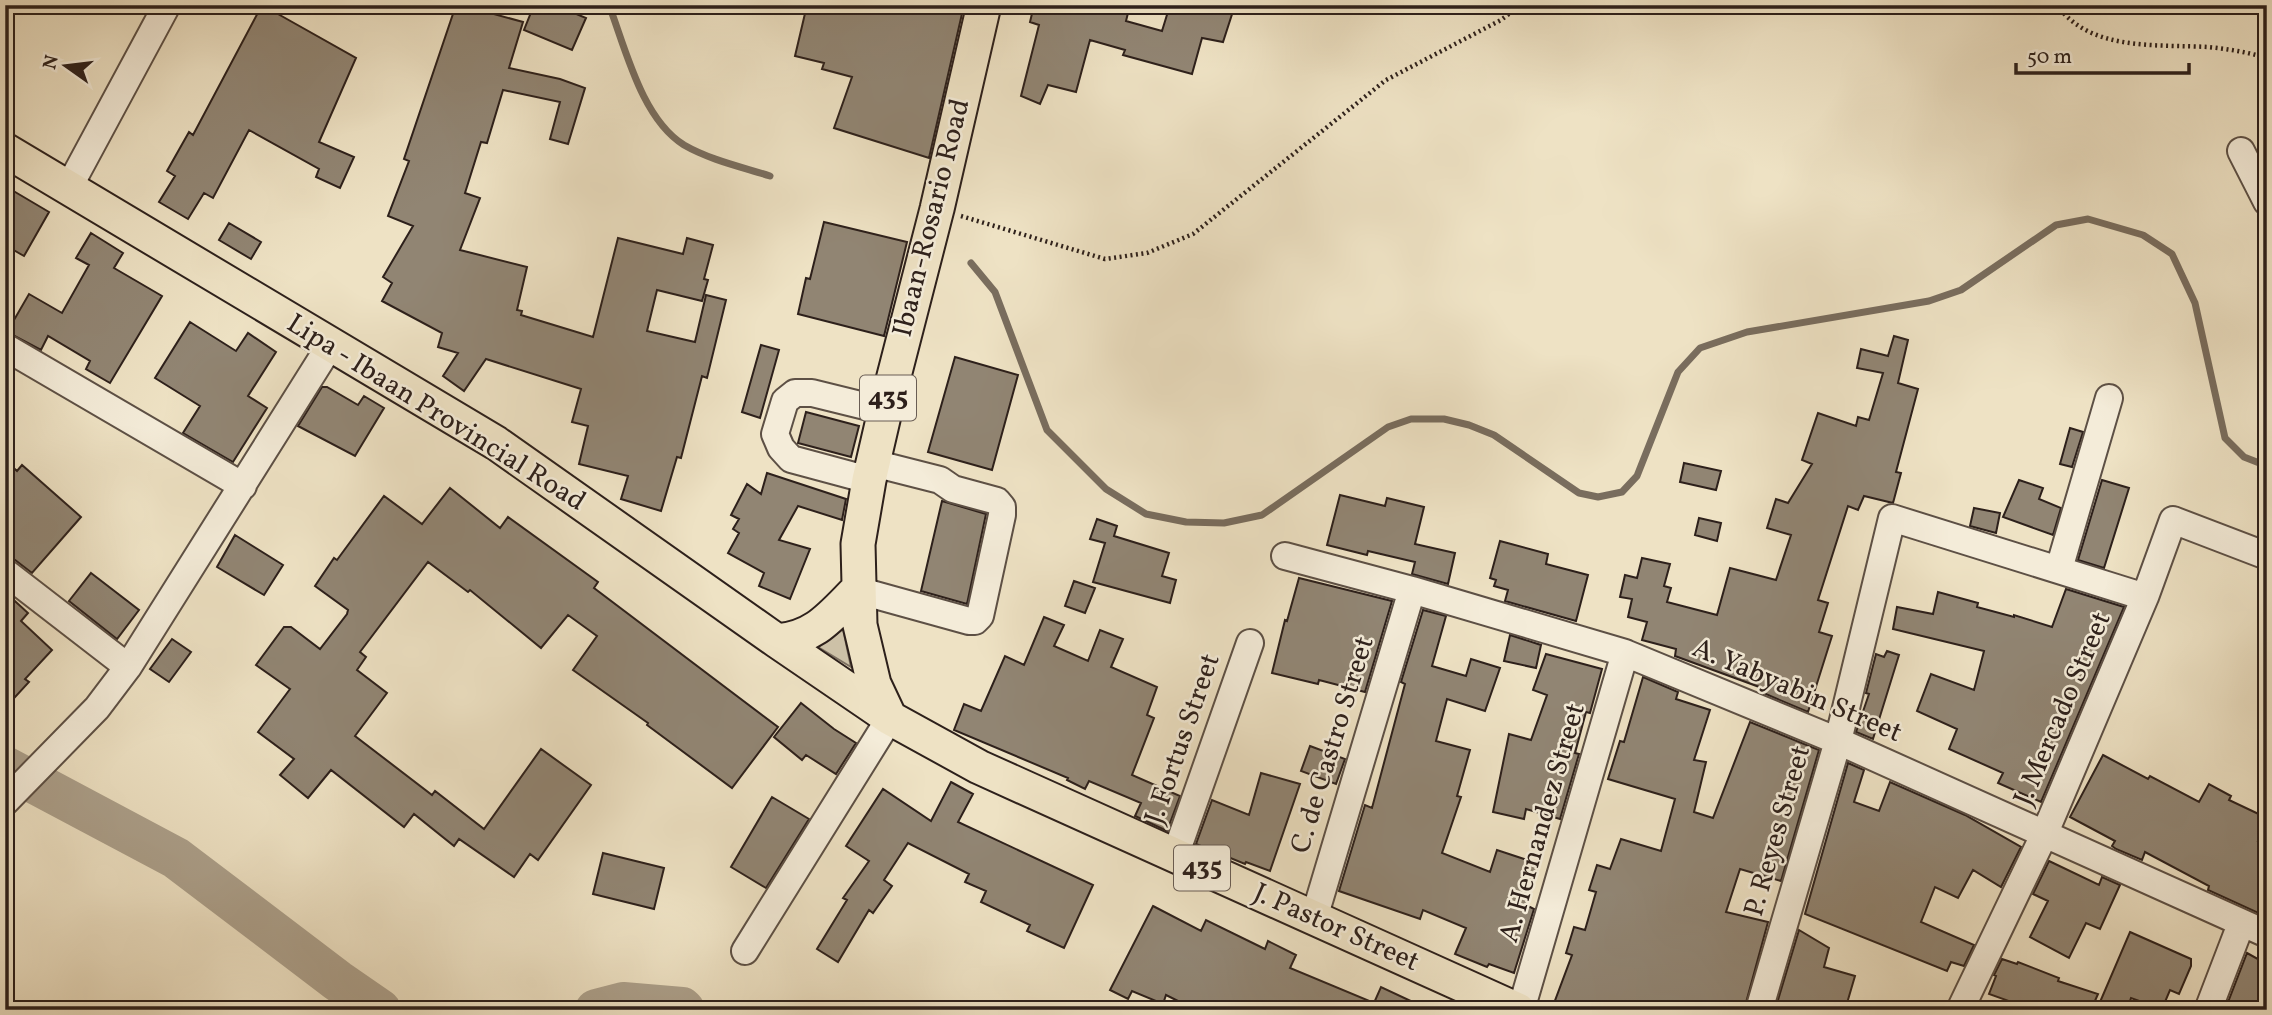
<svg xmlns="http://www.w3.org/2000/svg" width="2272" height="1015" viewBox="0 0 2272 1015" font-family="Vollkorn,serif">
<style>
.green{fill:#cdc1a7;stroke:#7d7061;stroke-width:2}
.lines{fill:none;stroke-linecap:round;stroke-linejoin:round}
.stream{stroke:#796d5e;stroke-width:7}
.river{stroke:#aca08b;stroke-width:42}
.building{fill:#918573;stroke:#2d201b;stroke-width:2}
.minor-casing{stroke:#5d5045;stroke-width:30}
.major-casing{stroke:#2d201b;stroke-width:37}
.path{stroke:#2d201b;stroke-width:4.5;stroke-dasharray:2 3.5;stroke-linecap:butt}
.minor{stroke:#f4ecd9;stroke-width:26}
.major{stroke:#eee2c4;stroke-width:33}
.labels{text-anchor:middle;dominant-baseline:central;stroke-width:5;stroke-linejoin:round;paint-order:stroke}
.shield{fill:#f4ecd9;stroke:#695d54;stroke-width:2}
.shield-label{font-size:26px;font-weight:bold;fill:#2d201b}
.street-label{font-size:28px;fill:#2d201b;stroke:#f4ecd9}
</style>
<rect width="100%" height="100%" fill="#eee2c4"/>
<filter id="stains"><feTurbulence type="fractalNoise" baseFrequency=".00286" numOctaves="4"/><feColorMatrix values="0 0 0 0 .2 0 0 0 0 .09 0 0 0 0 .02 0 0 0 .5 -.17"/></filter>
<radialGradient id="worn" r=".72"><stop offset=".6" stop-color="#630" stop-opacity="0"/><stop offset="1" stop-color="#630" stop-opacity=".3"/></radialGradient>
<!-- green -->
<path class="green" d="M843 629 851 667 818 647Z"/>
<g class="lines">
<!-- stream -->
<path class="stream" d="M609 5C626 50 642 119 684 145 710 160 742 167 770 176
M971 263 995 292 1047 430 1106 489 1146 514 1186 522 1224 523 1262 515 1388 427 1411 419H1444L1469 425 1494 435 1579 493 1598 497 1622 492 1637 476 1678 372 1700 348 1747 332 1929 301 1961 290 2056 225 2088 219 2143 235 2172 254 2195 303 2225 438 2244 457 2267 466"/>
<!-- river -->
<path class="river" d="M5 767 176 858 338 981 380 1010
M596 1010 623 1003 682 1008 684 1010"/>
</g>
<!-- building -->
<path class="building" d="M262 5 356 58 319 142 354 157 340 188 316 177 319 169 249 130 213 198 204 193 188 219 159 202 175 176 167 171 189 132 193 135Z
M456 5H485L483 11 523 22 509 68 560 79 585 88 568 144 550 139 560 102 503 90 487 143 481 142 465 193 480 198 460 250 527 267 517 310 522 311 521 315 593 337 618 238 683 254 687 238 713 245 704 279 708 280 702 301 657 290 647 331 695 342 706 295 726 300 707 378 702 376 681 458 677 457 661 511 621 499 628 476 579 464 588 426 572 422 581 389 486 359 464 391 443 376 458 353 438 347 442 333 382 301 392 283 383 277 413 226 388 216 409 161 404 159Z
M534 5H555L586 18 572 50 524 30Z
M807 5H964L929 158 834 128 852 77 822 69 824 63 795 56Z
M1034 5H1130L1126 21 1162 31 1170 5H1235L1223 42 1202 38 1192 74 1123 55 1125 50 1090 40 1076 92 1048 85 1040 104 1021 96 1039 25 1030 22Z
M5 186 49 212 24 256 5 245Z
M824 222 907 242 884 336 798 314 806 278 810 279Z
M229 223 261 242 251 259 219 240Z
M91 233 123 253 114 268 162 296 110 383 86 369 90 361 48 336 41 350 7 332 29 294 62 313 89 265 76 258Z
M190 322 236 351 248 333 276 352 248 396 267 408 233 462 183 433 200 406 155 378Z
M1894 336 1908 340 1898 383 1918 389 1896 472 1901 473 1893 503 1864 496 1858 510 1848 506 1818 600 1828 603 1819 632 1832 636 1808 712 1761 692 1762 688 1675 656 1676 649 1642 640 1647 622 1628 617 1632 599 1620 597 1625 575 1637 578 1642 558 1670 564 1664 586 1671 588 1667 602 1717 615 1730 568 1776 580 1791 535 1767 528 1776 499 1788 503 1812 464 1802 460 1818 413 1856 426 1858 417 1869 420 1883 373 1857 368 1861 349 1888 356Z
M761 345 779 350 760 418 742 412Z
M955 357 1018 375 992 470 928 452Z
M322 387H327L358 405 364 396 384 408 355 456 298 426Z
M806 412 859 426 851 457 798 443Z
M2070 428 2083 432 2072 467 2060 464Z
M5 460 17 471 22 465 81 517 32 573 15 560 5 557Z
M1684 463 1721 471 1716 490 1680 482Z
M767 473 846 499 842 520 798 506 779 540 810 549 790 599 759 586 764 573 728 553 739 533 733 529 739 519 731 515 747 484 761 494Z
M2019 480 2043 488 2039 499 2061 508 2053 535 2003 517Z
M2102 480 2129 488 2104 568 2078 560Z
M450 488 500 528 508 517 598 582 594 588 778 727 732 788 647 725 648 723 573 670 597 636 568 615 541 648 470 590 468 592 428 562 360 652 366 657 357 670 387 693 355 736 432 795 435 791 484 829 541 749 591 785 538 860 530 854 514 877 459 839 454 846 414 814 404 827 331 770 308 798 280 775 294 759 258 732 290 689 256 665 284 627H291L320 649 347 614 348 610 315 586 334 558 337 560 384 496 422 524Z
M1340 495 1385 506 1387 498 1424 507 1415 544 1455 553 1448 584 1412 574 1415 562 1368 551 1367 555 1327 545Z
M942 501 986 514 967 604 921 591Z
M1974 508 2000 513 1996 533 1970 526Z
M1699 518 1721 523 1717 541 1695 535Z
M1097 519 1117 526 1114 536 1169 553 1162 576 1176 580 1170 603 1093 582 1105 543 1090 539Z
M235 535 283 565 264 595 217 567Z
M1500 541 1548 554 1546 564 1588 575 1576 621 1505 601 1508 590 1494 586 1496 580 1490 578Z
M91 573 139 610 117 639 69 601Z
M1299 578 1392 601 1365 692 1319 680 1318 684 1272 673 1285 620 1287 621Z
M1074 581 1095 588 1085 613 1065 606Z
M2066 589 2124 607 2041 802 1998 783 2003 773 1949 749 1957 729 1917 711 1931 674 1974 690 1984 651 1893 629 1897 607 1933 614 1938 592 1978 603 1977 607 2014 617V615L2052 627Z
M5 592 28 613 21 621 52 650 25 679 29 682 5 708Z
M1423 610 1446 616 1432 666 1466 676 1471 659 1500 668 1485 711 1447 699 1436 741 1470 750 1457 796 1461 797 1442 853 1490 872 1497 850 1539 864 1526 905 1534 909 1514 973 1489 964 1487 967 1455 954 1466 928 1423 910 1420 919 1339 891 1365 805 1372 808 1405 684 1401 682Z
M1044 617 1064 625 1054 646 1088 661 1100 630 1123 639 1111 667 1157 687 1147 715 1154 718 1132 775 1180 796 1167 831 1135 816 1141 803 1089 781 1085 789 1067 780 1068 778 954 730 964 704 981 711 1005 656 1024 665Z
M1510 635 1541 645 1536 668 1504 661Z
M172 639 191 652 169 682 150 669Z
M1887 651 1899 655 1873 739 1856 732 1869 694 1866 693 1876 654 1884 657Z
M1546 654 1602 669 1590 713 1586 712 1575 753 1579 754 1560 819 1526 809 1524 819 1493 812 1509 734 1531 740 1547 695 1533 690Z
M1643 677 1678 692 1676 699 1710 710 1694 760 1706 762 1694 812 1713 818 1750 722 1819 750 1781 881 1740 869 1726 912 1768 922 1744 1010H1564L1553 1006 1572 955 1566 953 1574 927 1585 930 1596 892 1589 890 1597 865 1610 869 1621 839 1661 851 1675 799 1608 779 1620 741 1624 742Z
M801 703 834 729 856 743 836 774 806 755 802 760 774 737Z
M1310 746 1345 759 1336 784 1301 771Z
M2103 755 2148 779 2150 776 2199 802 2209 784 2231 796 2229 800 2267 818V823L2258 841 2267 845V917L2208 890 2209 886 2145 852 2142 860 2116 849 2112 846 2115 841 2070 817Z
M1848 763 1864 770 1854 802 1879 811 1890 782 1965 815 2021 847 2001 887 1973 870 1958 898 1935 887 1921 922 1974 945 1964 966 1951 962 1947 971 1805 914Z
M1261 773 1300 784 1270 871 1246 862 1245 864 1196 844 1212 800 1249 815Z
M951 782 973 794 958 822 1093 885 1064 948 1027 931 1030 925 981 902 986 891 965 882 969 874 908 843 884 880 892 886 873 913 869 910 838 962 817 949 847 900 843 898 869 861 846 846 883 789 931 821Z
M772 797 809 819 766 888 731 867Z
M603 853 664 868 654 909 593 894Z
M2049 861 2099 885 2102 877 2120 885 2100 929 2086 923 2069 958 2030 937 2048 901 2033 894Z
M1153 906 1201 931 1206 920 1265 949 1268 941 1296 955 1290 968 1374 1003 1381 987 1430 1010H1196L1166 995 1163 1004 1132 991 1128 999 1110 990Z
M1799 930 1829 948 1824 967 1855 976 1845 1010H1775Z
M2130 932 2191 959V966L2179 994 2170 990 2162 1009 2131 998 2127 1010H2119L2100 1002Z
M2247 953 2267 964V1010H2225Z
M2002 959 2017 964 2018 962 2059 978 2058 981 2098 994 2091 1010H2034L1989 994 1996 976 1994 975Z"/>
<g class="lines">
<!-- minor casing -->
<g class="minor-casing">
<path id="minor" d="M2241 151 2267 202
M69 187 167 5
M5 347 243 486
M869 480 791 459 781 448 775 434 785 401 795 393H812L885 411
M1285 556 1412 590 1625 653 1838 741 2267 934
M2059 569 2109 398
M5 572 128 667
M857 590 969 621H975L980 616 1002 515V507L997 501 953 489 940 480 873 463
M5 802 97 708 128 667 331 344
M1175 856 1250 643
M1314 918 1412 590
M745 951 890 718
M1521 1010 1625 653
M1759 1010 1838 741 1892 518 2145 597
M1960 1010 2044 835 2145 597 2173 520 2267 556
M2208 1010 2241 924"/>
</g>
<!-- major casing -->
<g class="major-casing">
<path id="major" d="M5 150 496 443 777 641 890 718 979 767 1518 1010
M777 641C815 638 831 616 857 590
M890 718 874 684 860 625 858 544 869 480 885 411 937 209 984 5"/>
</g>
<!-- path -->
<path class="path" d="M2057 5C2090 52 2158 44 2208 47 2228 49 2247 52 2267 58
M961 216 1105 259 1147 253 1193 234 1386 80 1501 20 1521 5"/>
<!-- minor -->
<use href="#minor" class="minor"/>
<!-- major -->
<use href="#major" class="major"/>
</g>
<g class="labels">
<!-- shield labels -->
<g class="shield">
<rect x="860" y="375.5" width="56" height="45" rx="5"/>
<rect x="1174" y="845.5" width="56" height="45" rx="5"/>
</g>
<g class="shield-label">
<text x="888" y="398">435</text>
<text x="1202" y="868">435</text>
</g>
<!-- street labels -->
<g class="street-label">
<text transform="translate(932 218) rotate(-76)">Ibaan-Rosario Road</text>
<text transform="translate(436 413) rotate(32)">Lipa - Ibaan Provincial Road</text>
<text transform="translate(1797 691) rotate(23)">A. Yabyabin Street</text>
<text transform="translate(2063 709) rotate(-67)">J. Mercado Street</text>
<text transform="translate(1183 739) rotate(-71)">J. Fortus Street</text>
<text transform="translate(1333 745) rotate(-73)">C. de Castro Street</text>
<text transform="translate(1543 823) rotate(-74)">A. Hernandez Street</text>
<text transform="translate(1778 831) rotate(-74)">P. Reyes Street</text>
<text transform="translate(1336 928) rotate(24)">J. Pastor Street</text>
</g>
</g>
<!-- margin -->
<rect width="2272" height="1015" fill="none" stroke="#eee2c4" stroke-width="28"/>
<rect x="7" y="7" width="2258" height="1001" fill="none" stroke="#2d201b" stroke-width="3.5"/>
<rect x="14" y="14" width="2244" height="987" fill="none" stroke="#2d201b" stroke-width="2"/>
<!-- north arrow -->
<g transform="translate(66 66) rotate(284)" stroke="#f4ecd9" stroke-width="5" paint-order="stroke">
<path d="M0-5L12 26L0 18L-12 26Z" fill="#2d201b"/>
<text y="-10" font-size="19" font-weight="bold" text-anchor="middle" fill="#2d201b">N</text>
</g>
<!-- scale -->
<path d="M2016 63v10h173v-10" fill="none" stroke="#2d201b" stroke-width="3.5"/>
<text x="2027" y="63" font-size="21" fill="#2d201b" stroke="#f4ecd9" stroke-width="5" paint-order="stroke">50 m</text>
<rect width="100%" height="100%" filter="url(#stains)"/>
<rect width="100%" height="100%" fill="url(#worn)"/>
</svg>
